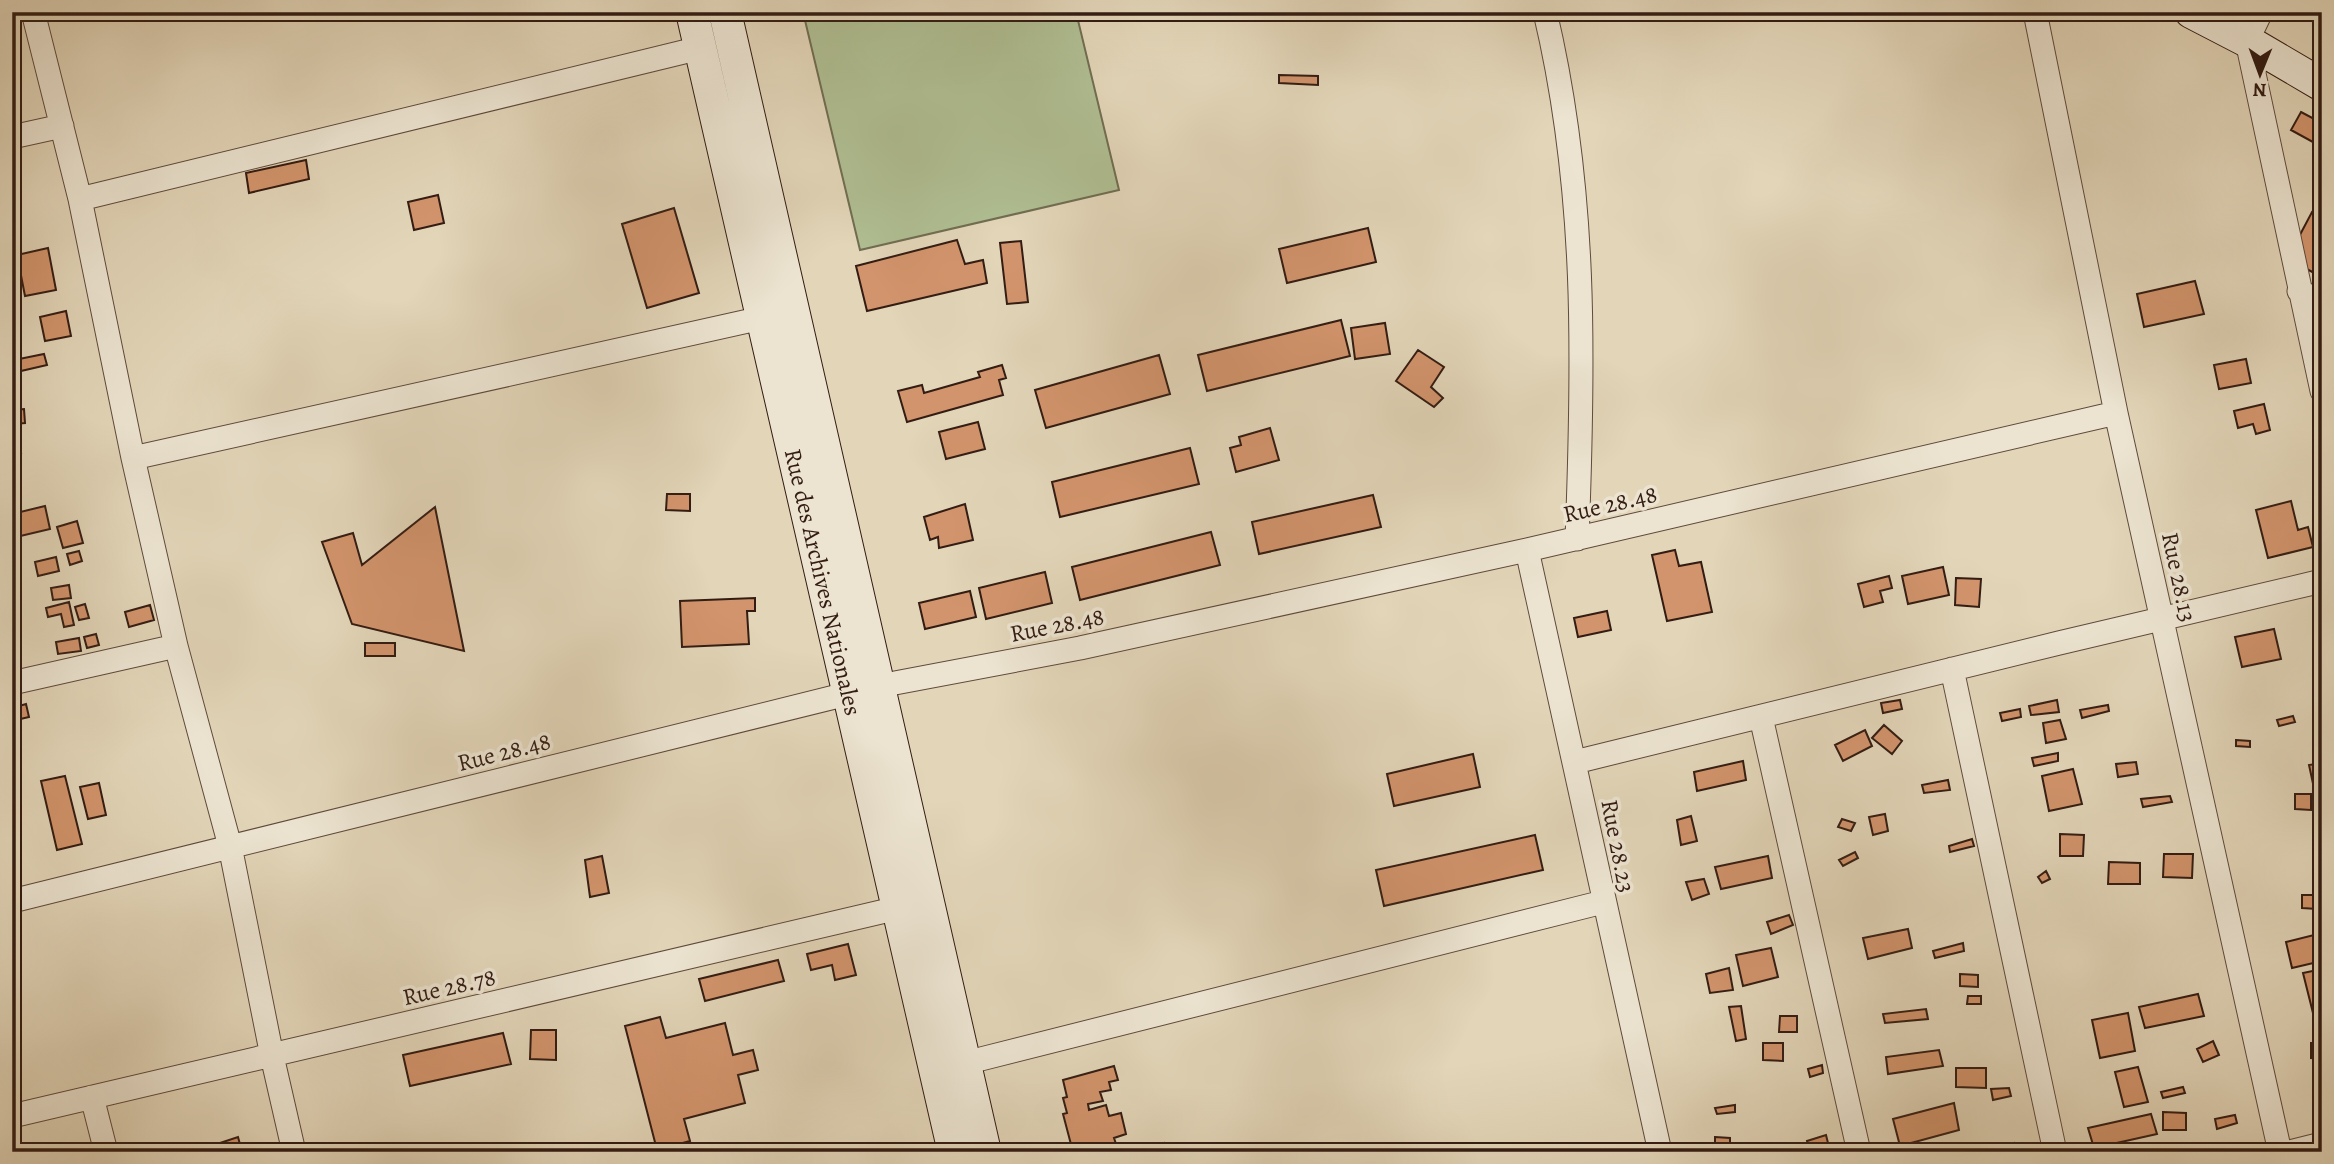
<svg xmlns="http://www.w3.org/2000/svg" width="2334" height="1164" viewBox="0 0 2334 1164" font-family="Alegreya,serif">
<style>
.green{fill:#afbe92;stroke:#716d52;stroke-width:2}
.building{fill:#d2946c;stroke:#331c13;stroke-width:2}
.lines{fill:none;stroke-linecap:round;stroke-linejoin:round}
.street-casing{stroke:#5f4a3c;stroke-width:25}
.secondary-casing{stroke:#331c13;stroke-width:34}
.street{stroke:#ece4d1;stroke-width:23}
.secondary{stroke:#ece4d1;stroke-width:32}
.labels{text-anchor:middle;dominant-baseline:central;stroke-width:7;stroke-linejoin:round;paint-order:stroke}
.street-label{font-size:24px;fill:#331c13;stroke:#ece4d1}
</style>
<rect width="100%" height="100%" fill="#e2d5b8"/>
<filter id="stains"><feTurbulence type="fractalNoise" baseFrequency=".00286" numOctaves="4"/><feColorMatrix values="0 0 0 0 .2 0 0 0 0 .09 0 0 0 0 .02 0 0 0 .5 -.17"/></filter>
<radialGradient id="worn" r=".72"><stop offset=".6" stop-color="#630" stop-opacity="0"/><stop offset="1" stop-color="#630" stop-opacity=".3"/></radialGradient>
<!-- green -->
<path class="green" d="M803 12H1076L1119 190 860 250Z"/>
<!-- building -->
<path class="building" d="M1279 75 1318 76V85L1279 83Z
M2301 112 2322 123V147L2291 130Z
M306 160 309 179 249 193 246 173Z
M438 195 444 223 414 230 408 202Z
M674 208 699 293 647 308 622 224Z
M2312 212 2322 217V277L2297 264 2293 248Z
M1368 228 1376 262 1287 283 1279 249Z
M957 240 965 264 983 260 987 283 867 311 856 266Z
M1021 241 1028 302 1007 304 1000 243Z
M48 248 56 290 25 296 17 255Z
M2195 281 2204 314 2144 327 2137 294Z
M66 311 71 336 45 341 40 317Z
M1341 320 1350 356 1207 391 1198 355Z
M1385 323 1390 354 1355 359 1351 328Z
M1418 350 1444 367 1431 387 1443 398 1434 407 1396 381Z
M44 354 47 365 21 371 19 359Z
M1159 355 1170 394 1046 428 1035 390Z
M2246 359 2251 383 2219 389 2214 365Z
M1002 365 1006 378 999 380 1003 395 907 422 898 391 922 385 924 393 980 377 978 372Z
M2264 404 2270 430 2256 434 2253 424 2238 428 2234 411Z
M24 409 25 423 13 424 12 410Z
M978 422 985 449 946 459 939 432Z
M1270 428 1279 460 1236 472 1230 448 1241 445 1239 437Z
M18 442 21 453 12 455V443Z
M1190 448 1199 484 1060 517 1052 482Z
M667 494H690V511L666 510Z
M1373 495 1381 527 1259 554 1252 522Z
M2291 501 2298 530 2308 527 2313 547 2268 558 2256 510Z
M965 504 973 540 939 548 938 537 930 540 924 517Z
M45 506 50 529 12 538V514Z
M435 507 464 651 352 624 322 542 353 533 362 565Z
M77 521 83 543 63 548 57 527Z
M1211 532 1220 565 1080 600 1072 567Z
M1675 550 1679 566 1701 562 1712 612 1667 621 1652 555Z
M79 551 82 561 70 565 67 554Z
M56 557 59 571 38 576 35 562Z
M1943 567 1949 595 1908 604 1902 576Z
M1045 572 1052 603 986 619 979 588Z
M1889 576 1892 588 1880 591 1883 602 1864 607 1858 584Z
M1956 578 1981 579 1979 607 1955 605Z
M69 585 71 598 53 600 51 588Z
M970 591 976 617 925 629 919 603Z
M755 598V611H747L749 644 682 647 680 601Z
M69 602 74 625 64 627 61 614 48 617 46 608Z
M85 604 89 618 79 620 75 607Z
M150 605 154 620 129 627 125 612Z
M1607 611 1611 630 1578 637 1574 618Z
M2274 629 2281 659 2242 667 2235 637Z
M96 634 99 645 87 648 84 637Z
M79 638 81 651 58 654 56 642Z
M365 643H395V656H365Z
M1900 700 1902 709 1883 713 1881 703Z
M2057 700 2059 712 2031 715 2029 706Z
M26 704 29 717 12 721V708Z
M2108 705 2109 711 2082 718 2080 710Z
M2020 709 2021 717 2002 721 2000 713Z
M2293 716 2295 722 2279 726 2277 720Z
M2060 720 2066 739 2046 743 2043 723Z
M1884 725 1902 741 1892 754 1872 738Z
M1865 730 1872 746 1843 761 1835 745Z
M2236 740 2250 741V747L2236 746Z
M2058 753V761L2034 766 2032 758Z
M1473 754 1480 787 1394 806 1387 774Z
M1743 761 1746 780 1697 791 1694 772Z
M2136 762 2138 774 2118 777 2116 764Z
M2322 763V801L2317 802 2309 765Z
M2073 769 2082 804 2049 811 2042 776Z
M65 776 82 844 57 850 41 781Z
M1948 780 1950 790 1924 793 1922 785Z
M99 783 106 815 88 819 80 787Z
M2295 794H2311V810L2295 809Z
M2170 796 2172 802 2143 807 2141 799Z
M1885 814 1888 831 1873 835 1869 817Z
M1691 816 1697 841 1681 845 1677 820Z
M1842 819 1855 823 1851 831 1838 827Z
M2060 834 2084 835 2083 856H2060Z
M1535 835 1543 870 1384 906 1376 870Z
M1972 839 1974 846 1950 852 1949 846Z
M1855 852 1858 858 1843 866 1839 860Z
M2164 854H2193L2192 878 2163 877Z
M602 856 609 893 590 897 585 860Z
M1768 856 1772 878 1721 889 1715 867Z
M2109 862 2140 863V884H2108Z
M2046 871 2050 879 2042 883 2038 877Z
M1704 879 1709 894 1692 900 1686 882Z
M2302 895H2317V909L2302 908Z
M1789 915 1793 925 1771 934 1767 922Z
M1908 929 1912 948 1868 959 1863 938Z
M2322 933V961L2292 968 2286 942Z
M1963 943 1964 951 1935 958 1933 951Z
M848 944 856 975 835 980 832 965 811 970 807 954Z
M1771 948 1778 977 1743 986 1736 955Z
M778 960 784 981 705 1001 699 979Z
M1729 968 1733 990 1710 993 1706 974Z
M2322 969V1011L2313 1013 2303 973Z
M1960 974 1978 975V987L1960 986Z
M2198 994 2204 1016 2145 1028 2139 1007Z
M1968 996H1981V1004H1967Z
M1741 1006 1746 1039 1736 1041 1729 1007Z
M1926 1009 1928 1019 1885 1023 1883 1014Z
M2128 1013 2135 1051 2100 1058 2092 1020Z
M1780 1016H1797V1032H1779Z
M660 1017 666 1038 725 1023 733 1055 753 1050 758 1070 738 1075 745 1103 684 1119 690 1141 657 1150 625 1026Z
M531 1030H556V1060L530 1059Z
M503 1033 511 1064 410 1086 403 1055Z
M2213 1041 2219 1055 2203 1062 2197 1049Z
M1763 1043H1783V1061L1763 1060Z
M2311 1043H2322V1059L2311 1058Z
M1939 1050 1943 1066 1888 1074 1886 1057Z
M1822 1065 1823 1073 1810 1077 1808 1069Z
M1114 1066 1118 1080 1109 1082 1111 1090 1100 1092 1103 1101 1088 1104 1089 1110 1106 1105 1109 1116 1121 1113 1126 1134 1114 1138 1118 1150 1073 1152 1063 1114 1067 1113 1063 1098 1067 1097 1063 1080Z
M2138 1067 2148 1102 2124 1107 2115 1072Z
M1956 1068H1986V1088L1956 1087Z
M2183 1087 2185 1093 2163 1098 2161 1092Z
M2009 1088 2011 1096 1993 1100 1991 1089Z
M1954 1103 1959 1130 1900 1146 1893 1119Z
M1735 1105V1112L1717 1114 1715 1108Z
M2163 1112 2186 1113V1130H2163Z
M2151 1114 2157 1134 2094 1148 2088 1128Z
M2235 1115 2237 1123 2217 1129 2215 1119Z
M1826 1135 1828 1143 1809 1149 1807 1141Z
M238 1137 242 1152H209L208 1147Z
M1715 1137 1730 1138V1147H1715Z
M1164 1143 1166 1152H1131Z
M2014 1143 2017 1152H1977Z"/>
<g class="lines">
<!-- street casing -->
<g class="street-casing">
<path id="street" d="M33 12 80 199 133 458 176 646 230 846 272 1056 294 1152
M1545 12C1587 189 1584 359 1577 539
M2035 12 2116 413 2280 1152
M2261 12 2247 41 2322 391
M12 137 62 126
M80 199 700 48
M2299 291 2322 302
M133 458 762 318
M1527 550C1572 751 1614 952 1660 1152
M1952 669 2055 1152
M12 683 176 646
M1761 717 1859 1152
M1575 762 2059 643 2322 581
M12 901 879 686 1080 648 1527 550 2116 413
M965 1063 1603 902
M92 1097 106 1152
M12 1116 898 908
M2290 1152 2322 1144"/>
</g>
<!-- secondary casing -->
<g class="secondary-casing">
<path id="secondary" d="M692 12 954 1152
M725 12 985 1152
M2191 12 2247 41 2322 85"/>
</g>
<!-- street -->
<use href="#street" class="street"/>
<!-- secondary -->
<use href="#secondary" class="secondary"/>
</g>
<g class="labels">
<!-- street labels -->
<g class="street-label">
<text transform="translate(1610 504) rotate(-13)">Rue 28.48</text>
<text transform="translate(2179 577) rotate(78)">Rue 28.13</text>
<text transform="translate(823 582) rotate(77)">Rue des Archives Nationales</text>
<text transform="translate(1057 625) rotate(-11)">Rue 28.48</text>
<text transform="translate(504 752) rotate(-14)">Rue 28.48</text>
<text transform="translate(1618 846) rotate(79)">Rue 28.23</text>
<text transform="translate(449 987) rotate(-13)">Rue 28.78</text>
</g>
</g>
<!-- margin -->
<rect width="2334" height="1164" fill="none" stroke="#e2d5b8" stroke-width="42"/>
<rect x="14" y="14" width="2306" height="1136" fill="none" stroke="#331c13" stroke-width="3.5"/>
<rect x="21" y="21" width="2292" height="1122" fill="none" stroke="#331c13" stroke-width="2"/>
<!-- north arrow -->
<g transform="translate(2260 74) rotate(181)" stroke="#ece4d1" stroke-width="5" paint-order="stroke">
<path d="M0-5L12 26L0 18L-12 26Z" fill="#331c13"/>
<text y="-10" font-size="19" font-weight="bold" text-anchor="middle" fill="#331c13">N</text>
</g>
<rect width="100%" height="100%" filter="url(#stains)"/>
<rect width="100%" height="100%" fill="url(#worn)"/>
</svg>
